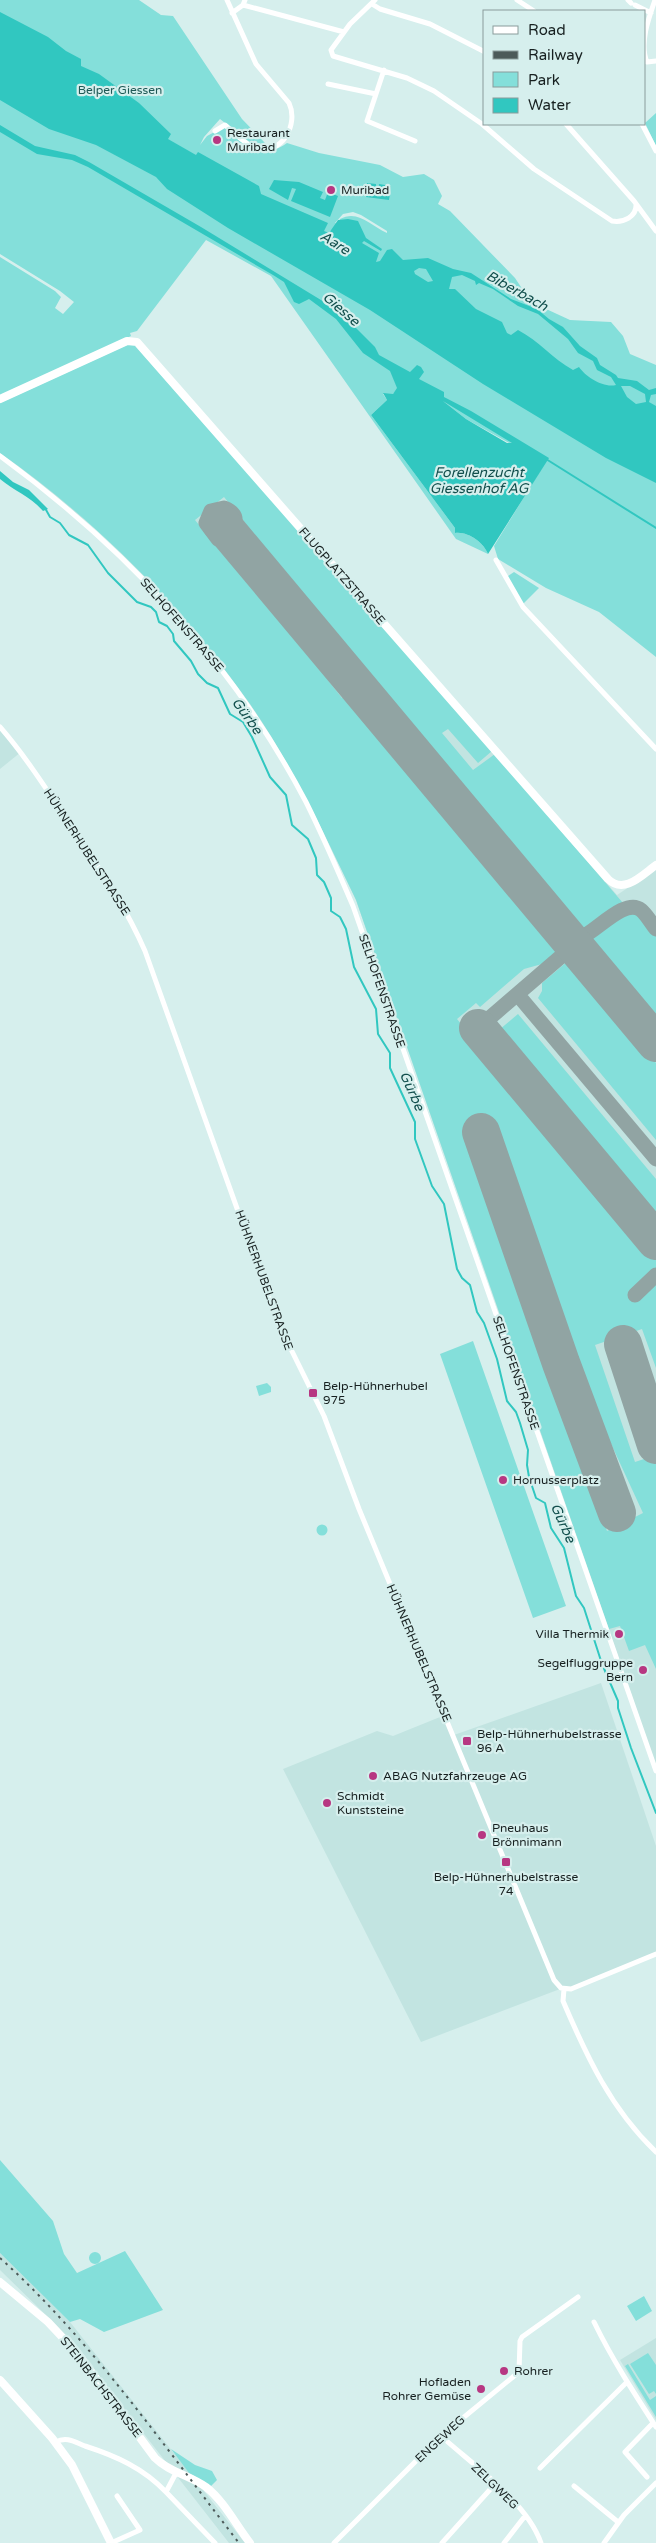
<svg xmlns="http://www.w3.org/2000/svg" width="656" height="2543" viewBox="0 0 656 2543" font-family="'Varela Round',sans-serif">
<style>
.built{fill:#c2e4e1}
.green{fill:#84dfda;fill-rule:evenodd}
.water{fill:#31c7c0;fill-rule:evenodd}
.lines{fill:none;stroke-linecap:round;stroke-linejoin:round}
.stream{stroke:#31c7c0;stroke-width:2}
.taxiway{stroke:#91a4a3;stroke-width:15}
.runway{stroke:#91a4a3;stroke-width:38}
.street{stroke:#fff;stroke-width:5}
.secondary{stroke:#fff;stroke-width:8}
.rail{stroke:#4c5a59;stroke-width:2;stroke-dasharray:2.5 5;stroke-linecap:butt}
.poi-dot{fill:#b73782;stroke:#d6efed;stroke-width:2}
.labels{text-anchor:middle;dominant-baseline:central;stroke-width:4.5;stroke-linejoin:round;paint-order:stroke}
.park-label{font-size:12px;fill:#1e5956;stroke:#d6efed}
.poi-label{font-size:12px;fill:#172020;stroke:#d6efed;text-anchor:start}
.street-label{font-size:12px;fill:#172020;stroke:#d6efed}
.water-label{font-size:14px;font-style:italic;fill:#124f4d;stroke:#d6efed}
</style>
<rect width="100%" height="100%" fill="#d6efed"/>
<!-- built -->
<path class="built" d="M127 345 250 473 617 895 656 869V1766L356 900 313 811 251 705 213 654 156 588 97 530 0 453V403Z
M0 727 21 752 0 769Z
M601 1683 656 1846V1954L574 1987 560 1989 421 2042 283 1769 377 1731 393 1736 445 1715 454 1735Z
M0 2253 70 2322 245 2543H229L88 2362 50 2319 0 2270Z
M656 2338V2420L620 2360Z"/>
<!-- green -->
<path class="green" d="M0 0H139L161 15 173 16 242 119 265 143 264 147 253 145 220 119 204 137 200 145 207 136 224 127C245 145 258 163 287 143L319 153 380 165 403 177 424 174 434 180 442 196 438 204 450 211 515 278 531 302 570 320 611 322 623 336 630 354 656 365V657L599 612 546 588 498 559 494 546 545 463 466 419 443 401 391 372 398 389 393 394H383L387 400 371 415 455 528V533C468 531 484 543 488 554L456 539 271 276 206 240 137 331 130 333 131 336 0 397V257L55 291 61 297 55 308 63 314 74 302 60 291 0 254ZM353 212 361 215 387 231V233C371 226 358 209 340 219L341 225 335 223 343 214Z
M656 113V146L645 123Z
M134 344 492 751 478 763 448 729 442 733 473 770 495 754 623 903 584 930 574 926 378 690 355 656 351 659 246 533V524L224 497 195 520 218 548 228 551 333 675 327 679 342 698 352 699 562 952 542 964 524 969 480 1007 476 1003 457 1019 656 1257V1368L642 1329 595 1345 635 1462 656 1455V1669L645 1645 629 1651 620 1626 609 1629 356 900C324 833 292 765 250 704 182 607 97 521 0 453V403L127 345ZM488 1120 570 1355 643 1513 607 1531 464 1128Z
M514 572 539 588 523 604 508 580V576Z
M631 911 639 913 656 933V1024L597 953C593 948 591 943 593 937 598 929 623 913 631 911Z
M569 960 656 1063V1140L538 998 542 991V983Z
M518 1014 656 1179V1219L499 1030Z
M473 1341 566 1606 533 1618 440 1354Z
M267 1383 271 1387V1392L259 1396 256 1386Z
M316.5 1530a5.5 5.5 0 1 1 11 0a5.5 5.5 0 1 1-11 0Z
M0 2160 53 2221 64 2254 77 2273 125 2251 163 2310 104 2332 80 2319 70 2322 0 2253Z
M89 2258a6 6 0 1 1 12 0a6 6 0 1 1-12 0Z
M644 2296 652 2311 636 2321 627 2306Z
M648 2353 656 2365V2394L654 2391 649 2394 630 2364Z
M628 2364 650 2400 656 2396V2417L625 2366Z
M171 2449 195 2465 212 2471 217 2480 211 2486 189 2473Z"/>
<!-- water -->
<path class="water" d="M0 12 48 37 66 51 81 59V66L99 74 139 103 171 134 168 139 196 155 198 152 259 186 261 194 328 223 324 231 329 233 338 220 348 219 358 221 366 238 382 249 381 251 364 241 362 243 379 253 376 262 380 261 387 250 392 249 403 260 428 258 453 269 471 273 511 299 537 309 549 319 563 327 580 346 597 358 600 365 616 375 618 378 637 381 649 390 656 388V394L651 395 649 402 656 406V483L606 458 483 384 370 310 228 228 167 189 156 177 96 145 49 129 0 100ZM419 268 426 269 433 281 428 282 415 274 414 271ZM462 275 475 281 476 285 479 283 493 289 518 306 538 314 568 339 578 353 593 361 597 370 611 377 616 385C603 388 586 377 579 367L573 370C553 359 539 341 518 330L511 335 507 333 502 322 476 309 455 289H449L452 277ZM621 386H630L645 394 646 402 636 404 627 397Z
M0 125 35 146 75 155 89 162 201 227 339 311 375 347 379 355 410 372 417 365 421 367 424 372 419 379 444 392V397L471 411 549 458 488 554C484 543 468 531 455 533V528L371 415 387 400 383 393 393 394 397 388 390 371 363 353 336 319 309 299 299 304 294 302 284 282 273 275 88 167 72 160 37 154 0 132ZM443 401 512 443H507L466 419Z
M274 180 299 182 323 192 320 198 325 200 328 192 338 196 330 217 291 201 296 189 292 188 288 200 269 189Z
M367 183 376 184V189L378 190 379 184 391 186 389 200 366 197Z
M0 471 13 482 29 490 48 509 43 511C30 496 14 491 0 479Z"/>
<g class="lines">
<!-- stream -->
<path class="stream" d="M546 459 656 528
M45 508 50 517 60 523 69 535 88 545 108 573 137 602 151 607 156 612 159 622 167 626 173 634 174 641 191 661 198 674 207 683 218 688 230 714 243 722 252 737 270 777 286 795 292 825 308 839 316 858 317 875 324 882 331 898V911L340 917 346 929 354 967 376 1009 378 1034 390 1053V1068L415 1122V1139L432 1186 444 1204 457 1269 462 1278 470 1285 477 1312 484 1323 497 1359 507 1401 516 1412 520 1423 528 1450 527 1465 529 1477 536 1498 545 1503 551 1528 564 1548 576 1596 584 1608 602 1664 618 1701V1708L631 1748 656 1813"/>
<!-- taxiway -->
<path class="taxiway" d="M234 539C233 525 242 515 224 508L211 511 206 523 218 539 242 549
M557 925 569 936 580 938C595 933 625 897 641 910 647 915 651 923 656 929
M586 935 582 948 588 960
M518 995 656 1159
M478 1028 586 935
M635 1295 656 1275"/>
<!-- runway -->
<path class="runway" d="M220 522 656 1043
M478 1028 656 1241
M481 1132 561 1363 617 1513
M623 1344 656 1445"/>
<!-- street -->
<path class="street" d="M375 0 350 24 331 50 333 56 407 78 434 91 482 124 534 169 612 221C623 223 637 217 636 204
M517 0 534 11
M628 0 631 3
M372 4 380 9 430 24 485 52
M243 5 344 32
M635 5 651 13
M232 13 243 5 245 0
M647 62C639 44 649 17 655 0
M647 62 656 61
M384 70 367 121 415 141
M328 84 376 94
M566 124 634 201 656 231
M642 124 656 151
M215 131 225 125C234 132 245 145 256 148 282 156 299 124 289 103L256 64 227 0
M0 456C126 548 233 663 306 802 323 836 338 871 353 906L656 1771
M496 560 523 607 656 749
M0 727C26 757 47 790 69 823 97 865 125 905 145 951L278 1323 324 1416 359 1509 554 1980 561 1988 571 1989 656 1954
M564 1989 563 2001C587 2057 611 2109 656 2152
M594 2322C612 2359 634 2393 656 2427
M441 2436C473 2465 527 2502 541 2543
M56 2442C66 2436 75 2442 85 2446 116 2456 143 2468 166 2492
M540 2468 626 2383
M176 2473 166 2492 215 2543
M647 2477 625 2452 653 2423
M574 2486 618 2522
M111 2543 140 2530 117 2496
M334 2543 441 2436 519 2372 520 2341 522 2337 578 2297
M442 2543 495 2484
M504 2543 525 2516
M604 2543 624 2515 656 2483"/>
<!-- secondary -->
<path class="secondary" d="M0 399 127 341 137 342 608 879C624 895 642 875 656 865
M0 2282 48 2322 78 2354 155 2458C169 2472 189 2475 206 2487 224 2501 236 2525 250 2543
M0 2380 52 2438 72 2465 111 2543"/>
<!-- rail -->
<path class="rail" d="M0 2258C92 2341 163 2445 239 2543"/>
</g>
<!-- markers -->
<g class="poi-dot">
<circle cx="217" cy="140" r="5"/>
<circle cx="331" cy="190" r="5"/>
<rect x="308" y="1388" width="10" height="10" rx="2.5"/>
<circle cx="503" cy="1480" r="5"/>
<circle cx="619" cy="1634" r="5"/>
<circle cx="643" cy="1670" r="5"/>
<rect x="462" y="1736" width="10" height="10" rx="2.5"/>
<circle cx="373" cy="1776" r="5"/>
<circle cx="327" cy="1803" r="5"/>
<circle cx="482" cy="1835" r="5"/>
<rect x="501" y="1857" width="10" height="10" rx="2.5"/>
<circle cx="504" cy="2371" r="5"/>
<circle cx="481" cy="2389" r="5"/>
</g>
<g class="labels">
<!-- park labels -->
<g class="park-label">
<text x="120" y="90">Belper Giessen</text>
</g>
<!-- poi labels -->
<g class="poi-label">
<text x="227" y="133">Restaurant<tspan x="227" dy="14">Muribad</tspan></text>
<text x="341" y="190">Muribad</text>
<text x="323" y="1386">Belp-Hühnerhubel<tspan x="323" dy="14">975</tspan></text>
<text x="513" y="1480">Hornusserplatz</text>
<text x="609" y="1634" text-anchor="end">Villa Thermik</text>
<text x="633" y="1663" text-anchor="end">Segelfluggruppe<tspan x="633" dy="14">Bern</tspan></text>
<text x="477" y="1734">Belp-Hühnerhubelstrasse<tspan x="477" dy="14">96 A</tspan></text>
<text x="383" y="1776">ABAG Nutzfahrzeuge AG</text>
<text x="337" y="1796">Schmidt<tspan x="337" dy="14">Kunststeine</tspan></text>
<text x="492" y="1828">Pneuhaus<tspan x="492" dy="14">Brönnimann</tspan></text>
<text x="506" y="1877" text-anchor="middle">Belp-Hühnerhubelstrasse<tspan x="506" dy="14">74</tspan></text>
<text x="514" y="2371">Rohrer</text>
<text x="471" y="2382" text-anchor="end">Hofladen<tspan x="471" dy="14">Rohrer Gemüse</tspan></text>
</g>
<!-- street labels -->
<g class="street-label">
<text transform="translate(342 576) rotate(49)">FLUGPLATZSTRASSE</text>
<text transform="translate(182 625) rotate(49)">SELHOFENSTRASSE</text>
<text transform="translate(87 852) rotate(57)">HÜHNERHUBELSTRASSE</text>
<text transform="translate(382 991) rotate(71)">SELHOFENSTRASSE</text>
<text transform="translate(264 1280) rotate(70)">HÜHNERHUBELSTRASSE</text>
<text transform="translate(516 1373) rotate(71)">SELHOFENSTRASSE</text>
<text transform="translate(419 1653) rotate(67)">HÜHNERHUBELSTRASSE</text>
<text transform="translate(101 2387) rotate(52)">STEINBACHSTRASSE</text>
<text transform="translate(440 2439) rotate(-43)">ENGEWEG</text>
<text transform="translate(495 2486) rotate(44)">ZELGWEG</text>
</g>
<!-- water labels -->
<g class="water-label">
<text transform="translate(335 243) rotate(32)">Aare</text>
<text transform="translate(517 291) rotate(29)">Biberbach</text>
<text transform="translate(341 309) rotate(41)">Giesse</text>
<text x="479" y="472">Forellenzucht<tspan x="479" dy="16">Giessenhof AG</tspan></text>
<text transform="translate(247 716) rotate(54)">Gürbe</text>
<text transform="translate(412 1091) rotate(66)">Gürbe</text>
<text transform="translate(563 1523) rotate(66)">Gürbe</text>
</g>
</g>
<!-- legend -->
<rect x="483" y="10" width="162" height="115" fill="#d6efed" stroke="#8a9c9b"/>
<rect x="493" y="26" width="25" height="8" fill="#ffffff" stroke="#8a9c9b"/>
<text x="528" y="35" font-size="15" fill="#172020">Road</text>
<rect x="493" y="51" width="25" height="8" fill="#4c5a59" stroke="#8a9c9b"/>
<text x="528" y="60" font-size="15" fill="#172020">Railway</text>
<rect x="493" y="72" width="25" height="15" fill="#84dfda" stroke="#8a9c9b"/>
<text x="528" y="85" font-size="15" fill="#172020">Park</text>
<rect x="493" y="98" width="25" height="15" fill="#31c7c0" stroke="#8a9c9b"/>
<text x="528" y="110" font-size="15" fill="#172020">Water</text>
</svg>
